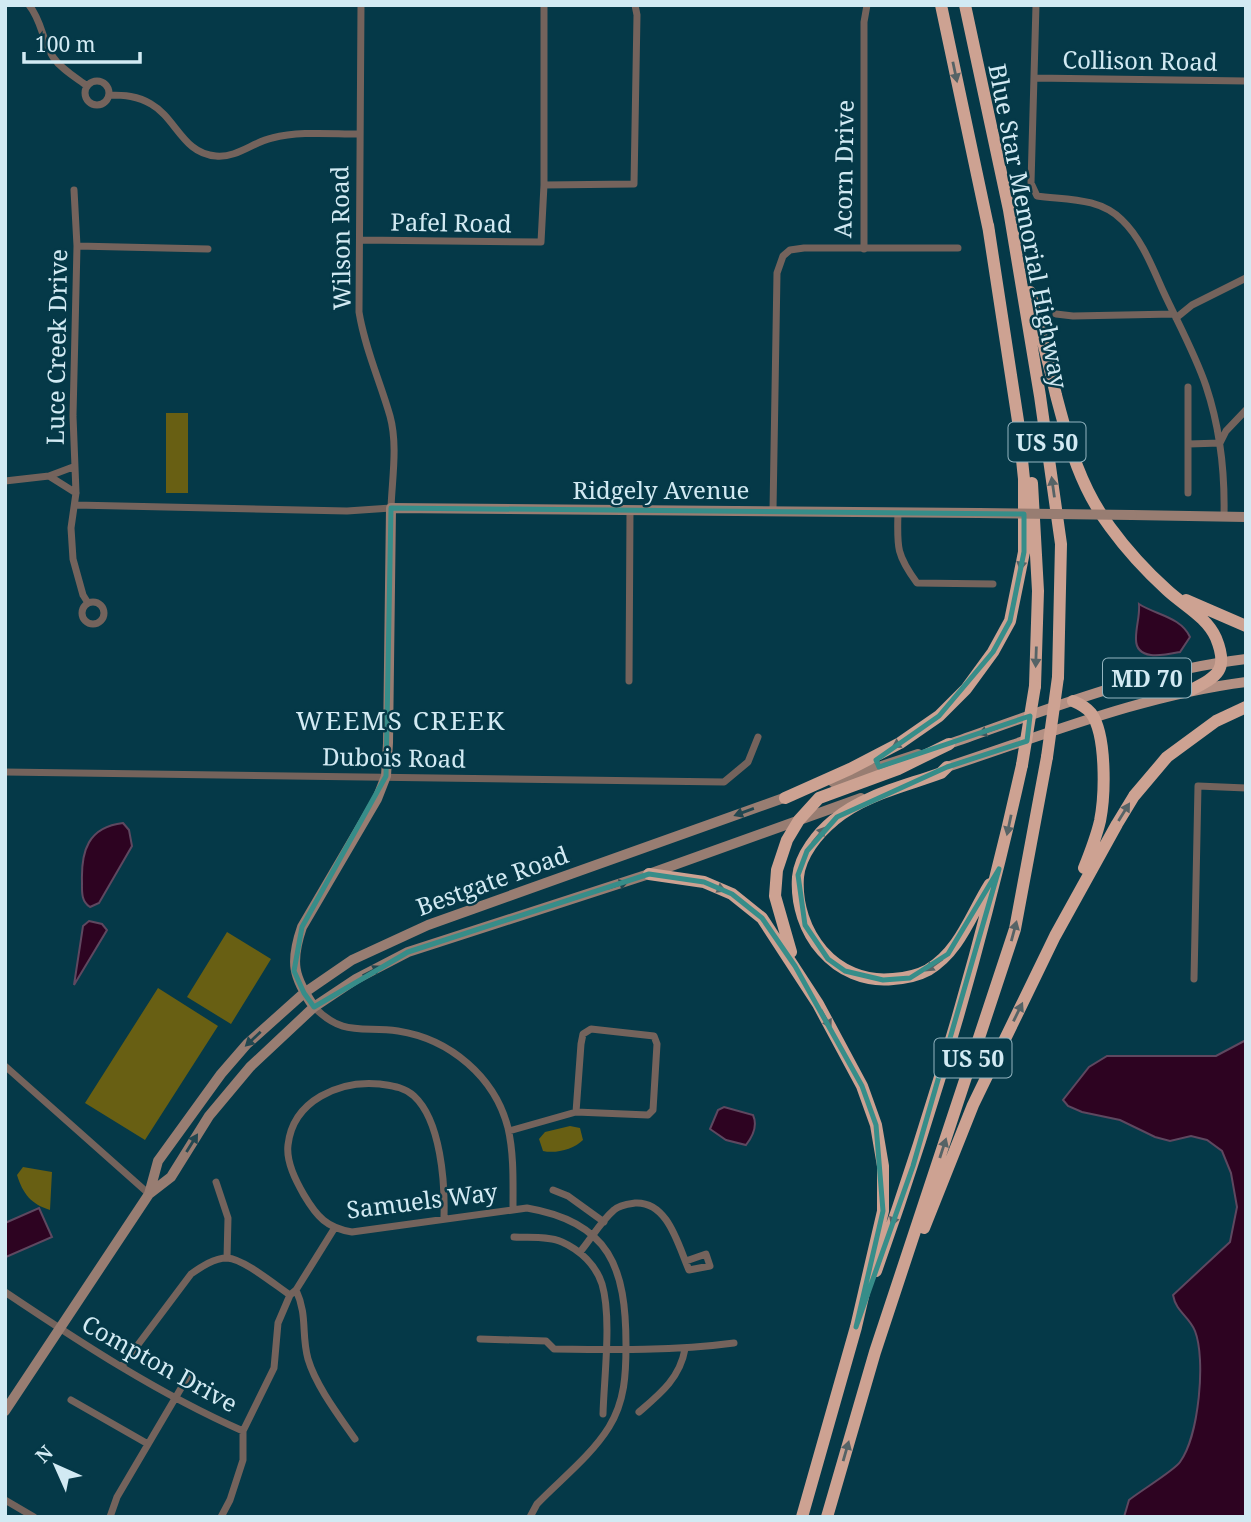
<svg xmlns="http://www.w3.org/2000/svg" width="1251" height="1522" viewBox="0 0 1251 1522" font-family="'Noto Serif',serif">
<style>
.green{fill:#685f13}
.water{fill:#2d0321;stroke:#5e4860;stroke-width:2}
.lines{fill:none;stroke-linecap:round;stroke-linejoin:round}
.street{stroke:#74635c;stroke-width:7}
.secondary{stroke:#987d72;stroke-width:10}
.primary{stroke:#b49083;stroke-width:10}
.highway{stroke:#cda292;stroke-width:12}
.secondary-bridge{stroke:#987d72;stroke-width:10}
.highway-bridge{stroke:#cda292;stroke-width:12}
.oneway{fill:#556366}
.oneway2{fill:#42575d}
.oneway3{fill:#224750}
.marked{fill:none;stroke:#368d89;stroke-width:5;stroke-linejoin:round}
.labels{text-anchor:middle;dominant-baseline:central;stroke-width:5;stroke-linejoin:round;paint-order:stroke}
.shield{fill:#053948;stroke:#94b5c0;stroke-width:2}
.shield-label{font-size:23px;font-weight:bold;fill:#d2eaf3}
.street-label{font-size:24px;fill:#d2eaf3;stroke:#053948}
.neighbourhood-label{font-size:26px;letter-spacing:2px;fill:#d2eaf3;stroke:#053948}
</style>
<rect width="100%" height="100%" fill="#053948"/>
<!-- green -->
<path class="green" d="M166 413H188V493H166Z
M227 932 271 959 231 1024 187 997Z
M158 988 218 1026 145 1140 85 1103Z
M570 1126 580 1128 583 1140C574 1149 556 1154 543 1151L539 1139 545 1132Z
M23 1167 52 1172 50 1210C31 1204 23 1194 17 1175Z"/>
<!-- water -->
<path class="water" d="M1139 604C1156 615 1181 617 1190 637L1180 652C1165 655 1135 662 1136 638 1136 626 1140 616 1139 604Z
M123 823 129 830 132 846 99 903 90 907C81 901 82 892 82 882 81 851 88 827 123 823Z
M89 921 102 924 107 930 74 985 83 926Z
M1246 1040V1517H1124L1129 1500C1140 1491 1175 1470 1180 1462 1199 1436 1206 1359 1195 1331 1189 1316 1176 1312 1173 1295L1230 1242 1237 1207 1231 1173 1222 1151 1207 1140 1191 1136 1170 1141 1155 1137 1120 1120 1082 1112 1068 1106 1063 1100 1089 1067 1107 1056H1216Z
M724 1107 753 1115C758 1126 753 1136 746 1145L726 1140 710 1129 718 1110Z
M39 1208 52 1237 6 1257 5 1223Z"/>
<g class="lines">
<!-- street -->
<path class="street" d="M29 5C42 21 42 40 53 57 61 69 75 77 87 86
M1036 5 1031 183 1037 196C1066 200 1099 197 1122 220 1142 239 1153 269 1164 293 1178 323 1195 354 1206 386 1220 428 1225 472 1224 516
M1034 78 1246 81
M85 93a12 12 0 1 1 24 0a12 12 0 1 1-24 0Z
M109 95C124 95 138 96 151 104 176 118 183 154 216 156 237 158 253 142 272 138 300 131 330 134 358 134
M544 185 634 184 637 15 635 5
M74 190 77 246 73 416 76 493 71 528 73 559 83 595 88 603
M361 240 541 242 544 185V5
M77 246 208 249
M864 249V22L867 5
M1056 314 1073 316 1174 314
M1176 318 1192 305 1246 278
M1189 444 1220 443 1226 431 1246 410
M49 476 73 467
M5 481 49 476 76 493
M1188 493V387
M75 505 347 511 391 508C392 479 398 445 390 416 380 381 365 349 359 312L361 5
M773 510 777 273 783 256 790 250 804 248H958
M898 512C897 547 896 554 917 583L993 584
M82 613a11 11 0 1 1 22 0a11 11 0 1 1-22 0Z
M629 681 630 511
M5 772 724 782 748 762 758 737
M1194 979 1198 786 1246 788
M314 1007C343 1037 362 1026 398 1031 450 1039 495 1077 508 1128 514 1154 513 1182 513 1208
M5 1066 149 1194
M509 1131 576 1112 648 1115 653 1110 657 1044 654 1036 591 1029 583 1034 581 1044 576 1112
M216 1182 228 1218 227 1258
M553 1190 568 1196 604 1222
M444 1217C445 1183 441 1121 414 1096 404 1087 393 1086 380 1084 340 1080 293 1100 288 1145 286 1162 296 1181 304 1195 317 1217 327 1228 352 1232L527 1208C610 1222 626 1268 626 1345 626 1374 625 1401 609 1427 591 1456 560 1480 537 1504L530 1517
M514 1237C530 1238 548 1236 562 1242 580 1250 596 1265 602 1284 612 1318 604 1377 603 1414
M580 1252C591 1239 601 1221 614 1210 619 1205 628 1204 635 1203 668 1201 678 1245 689 1270L710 1266 706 1254 686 1261
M296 1290C308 1316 301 1334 308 1359 316 1386 339 1416 355 1439
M5 1292C81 1343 159 1394 243 1431
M480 1339 546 1341 554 1349C615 1350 674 1351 734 1343
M122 1366 191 1274C201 1267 214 1258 227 1258 244 1259 275 1285 290 1295
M71 1400 148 1444
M639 1412C660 1394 680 1378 685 1349
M5 1500 34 1517
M110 1517 117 1497 190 1373
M221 1517 230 1500 243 1460V1431L274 1368 278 1323 290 1295 296 1290 334 1229"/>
<!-- secondary -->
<path class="secondary" d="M1132 515 1246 517
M833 782 918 754
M314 1007C293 977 290 962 302 927L377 799 386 776 388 743 391 508 979 513
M149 1194 171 1177 209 1116 250 1067 314 1007 356 979 408 952 649 874 861 798
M5 1411 149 1194 158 1161 221 1074 247 1044 304 993 352 960 428 925 792 795"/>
<!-- primary -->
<path class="primary" d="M949 744C1046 710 1143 671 1246 659
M947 767C1045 735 1143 695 1246 682"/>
<!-- highway -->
<path class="highway" d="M941 5 989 231
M965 5 1009 210 1040 396 1061 544 1058 677
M1030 292C1039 326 1048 360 1056 395 1069 444 1079 485 1110 527 1126 549 1146 571 1167 590 1183 605 1207 617 1216 638 1229 670 1218 676 1191 690
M1032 483 1038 591 1035 686
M1186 600 1246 626
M1073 701C1080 704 1086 707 1091 713 1107 735 1105 796 1100 821 1096 838 1090 853 1084 868
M947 767 941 773C906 786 863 795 834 820 818 833 800 855 798 877 794 932 835 985 893 979 906 978 917 976 928 970 960 951 971 914 990 884
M785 798 850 769 900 743 939 716 966 689 993 652 1010 621 1024 552V479L1018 421 988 225
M649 874 704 882 732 894 762 918 818 1004 862 1086 876 1125 883 1166V1211L856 1327 802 1517
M791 952 775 896 777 870 787 840 799 820 819 798 898 769 949 744
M924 1228 973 1105 1055 936 1117 824 1134 796 1167 757 1216 721 1246 707
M876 1271C935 1105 984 936 1022 765
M827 1517 875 1352 1015 929 1047 757"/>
<!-- secondary-bridge -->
<path class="secondary-bridge" d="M979 513 1132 515"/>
<!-- highway-bridge -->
<path class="highway-bridge" d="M1047 757 1058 677
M1022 765 1035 686"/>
</g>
<!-- one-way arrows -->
<defs><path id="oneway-solid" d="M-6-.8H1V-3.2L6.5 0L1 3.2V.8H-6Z" transform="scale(1.75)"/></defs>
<g class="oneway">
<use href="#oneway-solid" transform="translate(955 72) rotate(78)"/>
<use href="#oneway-solid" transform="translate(1053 487) rotate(-98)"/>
<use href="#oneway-solid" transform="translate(1022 560) rotate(100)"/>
<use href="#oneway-solid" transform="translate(1036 657) rotate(92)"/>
<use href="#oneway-solid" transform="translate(901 742) rotate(148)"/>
<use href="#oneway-solid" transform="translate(1124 812) rotate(-58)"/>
<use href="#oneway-solid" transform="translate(1009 825) rotate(102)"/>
<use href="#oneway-solid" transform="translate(819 835) rotate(-50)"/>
<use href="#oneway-solid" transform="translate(716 887) rotate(23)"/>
<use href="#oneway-solid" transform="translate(1014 931) rotate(-75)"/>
<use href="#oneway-solid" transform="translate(934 965) rotate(145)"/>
<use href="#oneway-solid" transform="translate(1018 1012) rotate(-64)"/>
<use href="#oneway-solid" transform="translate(826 1019) rotate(61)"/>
<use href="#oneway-solid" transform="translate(943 1148) rotate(-72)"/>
<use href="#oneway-solid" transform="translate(895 1216) rotate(110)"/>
<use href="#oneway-solid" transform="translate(846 1451) rotate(-74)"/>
</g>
<use class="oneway2" href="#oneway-solid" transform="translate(988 731) rotate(161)"/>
<g class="oneway3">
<use href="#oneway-solid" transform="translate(744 812) rotate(160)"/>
<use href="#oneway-solid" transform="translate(618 885) rotate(-18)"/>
<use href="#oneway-solid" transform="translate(372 971) rotate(-27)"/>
<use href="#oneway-solid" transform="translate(253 1039) rotate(137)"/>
<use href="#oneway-solid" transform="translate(192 1143) rotate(-58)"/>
</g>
<!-- marked area -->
<path class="marked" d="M391 508 1024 514V552L1010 621 993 652 939 716 876 760 879 767 1030 716 1027 741 947 767 837 817 807 851 798 875 805 925 828 959 845 971 883 980 910 978 948 954 999 869 913 1166 856 1327 883 1211 876 1125 862 1086 795 966 762 918 732 894 704 882 649 874 408 952 314 1007 304 993 294 971 302 927 386 776Z"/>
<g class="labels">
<!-- shield labels -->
<g class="shield">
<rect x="1008.5" y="422.5" width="77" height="39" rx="5"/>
<rect x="1103" y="658.5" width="88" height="39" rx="5"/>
<rect x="934.5" y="1038.5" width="77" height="39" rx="5"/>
</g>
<g class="shield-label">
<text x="1047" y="442">US 50</text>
<text x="1147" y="678">MD 70</text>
<text x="973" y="1058">US 50</text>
</g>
<!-- street labels -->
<g class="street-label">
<text transform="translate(1140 60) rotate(1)">Collison Road</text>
<text transform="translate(843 169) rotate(-89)">Acorn Drive</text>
<text transform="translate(451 222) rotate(1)">Pafel Road</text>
<text transform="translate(1029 226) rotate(79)">Blue Star Memorial Highway</text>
<text transform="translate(340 238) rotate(-91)">Wilson Road</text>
<text transform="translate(56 347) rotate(-89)">Luce Creek Drive</text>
<text x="661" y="489">Ridgely Avenue</text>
<text transform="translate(394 757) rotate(1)">Dubois Road</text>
<text transform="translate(492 880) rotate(-20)">Bestgate Road</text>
<text transform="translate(422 1200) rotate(-7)">Samuels Way</text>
<text transform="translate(160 1363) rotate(29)">Compton Drive</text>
</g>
<!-- neighbourhood labels -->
<g class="neighbourhood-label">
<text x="401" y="720">WEEMS CREEK</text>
</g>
</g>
<!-- border -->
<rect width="1251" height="1522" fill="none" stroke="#d2eaf3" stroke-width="14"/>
<!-- north arrow -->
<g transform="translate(56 1466) rotate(315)" stroke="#053948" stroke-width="5" paint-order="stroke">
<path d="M0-5L12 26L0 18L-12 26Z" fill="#d2eaf3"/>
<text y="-10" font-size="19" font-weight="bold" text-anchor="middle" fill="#d2eaf3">N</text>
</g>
<!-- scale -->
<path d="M24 52v10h116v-10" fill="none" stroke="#d2eaf3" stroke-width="3.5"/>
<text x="35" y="52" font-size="21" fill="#d2eaf3" stroke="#053948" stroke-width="5" paint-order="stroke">100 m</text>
</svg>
